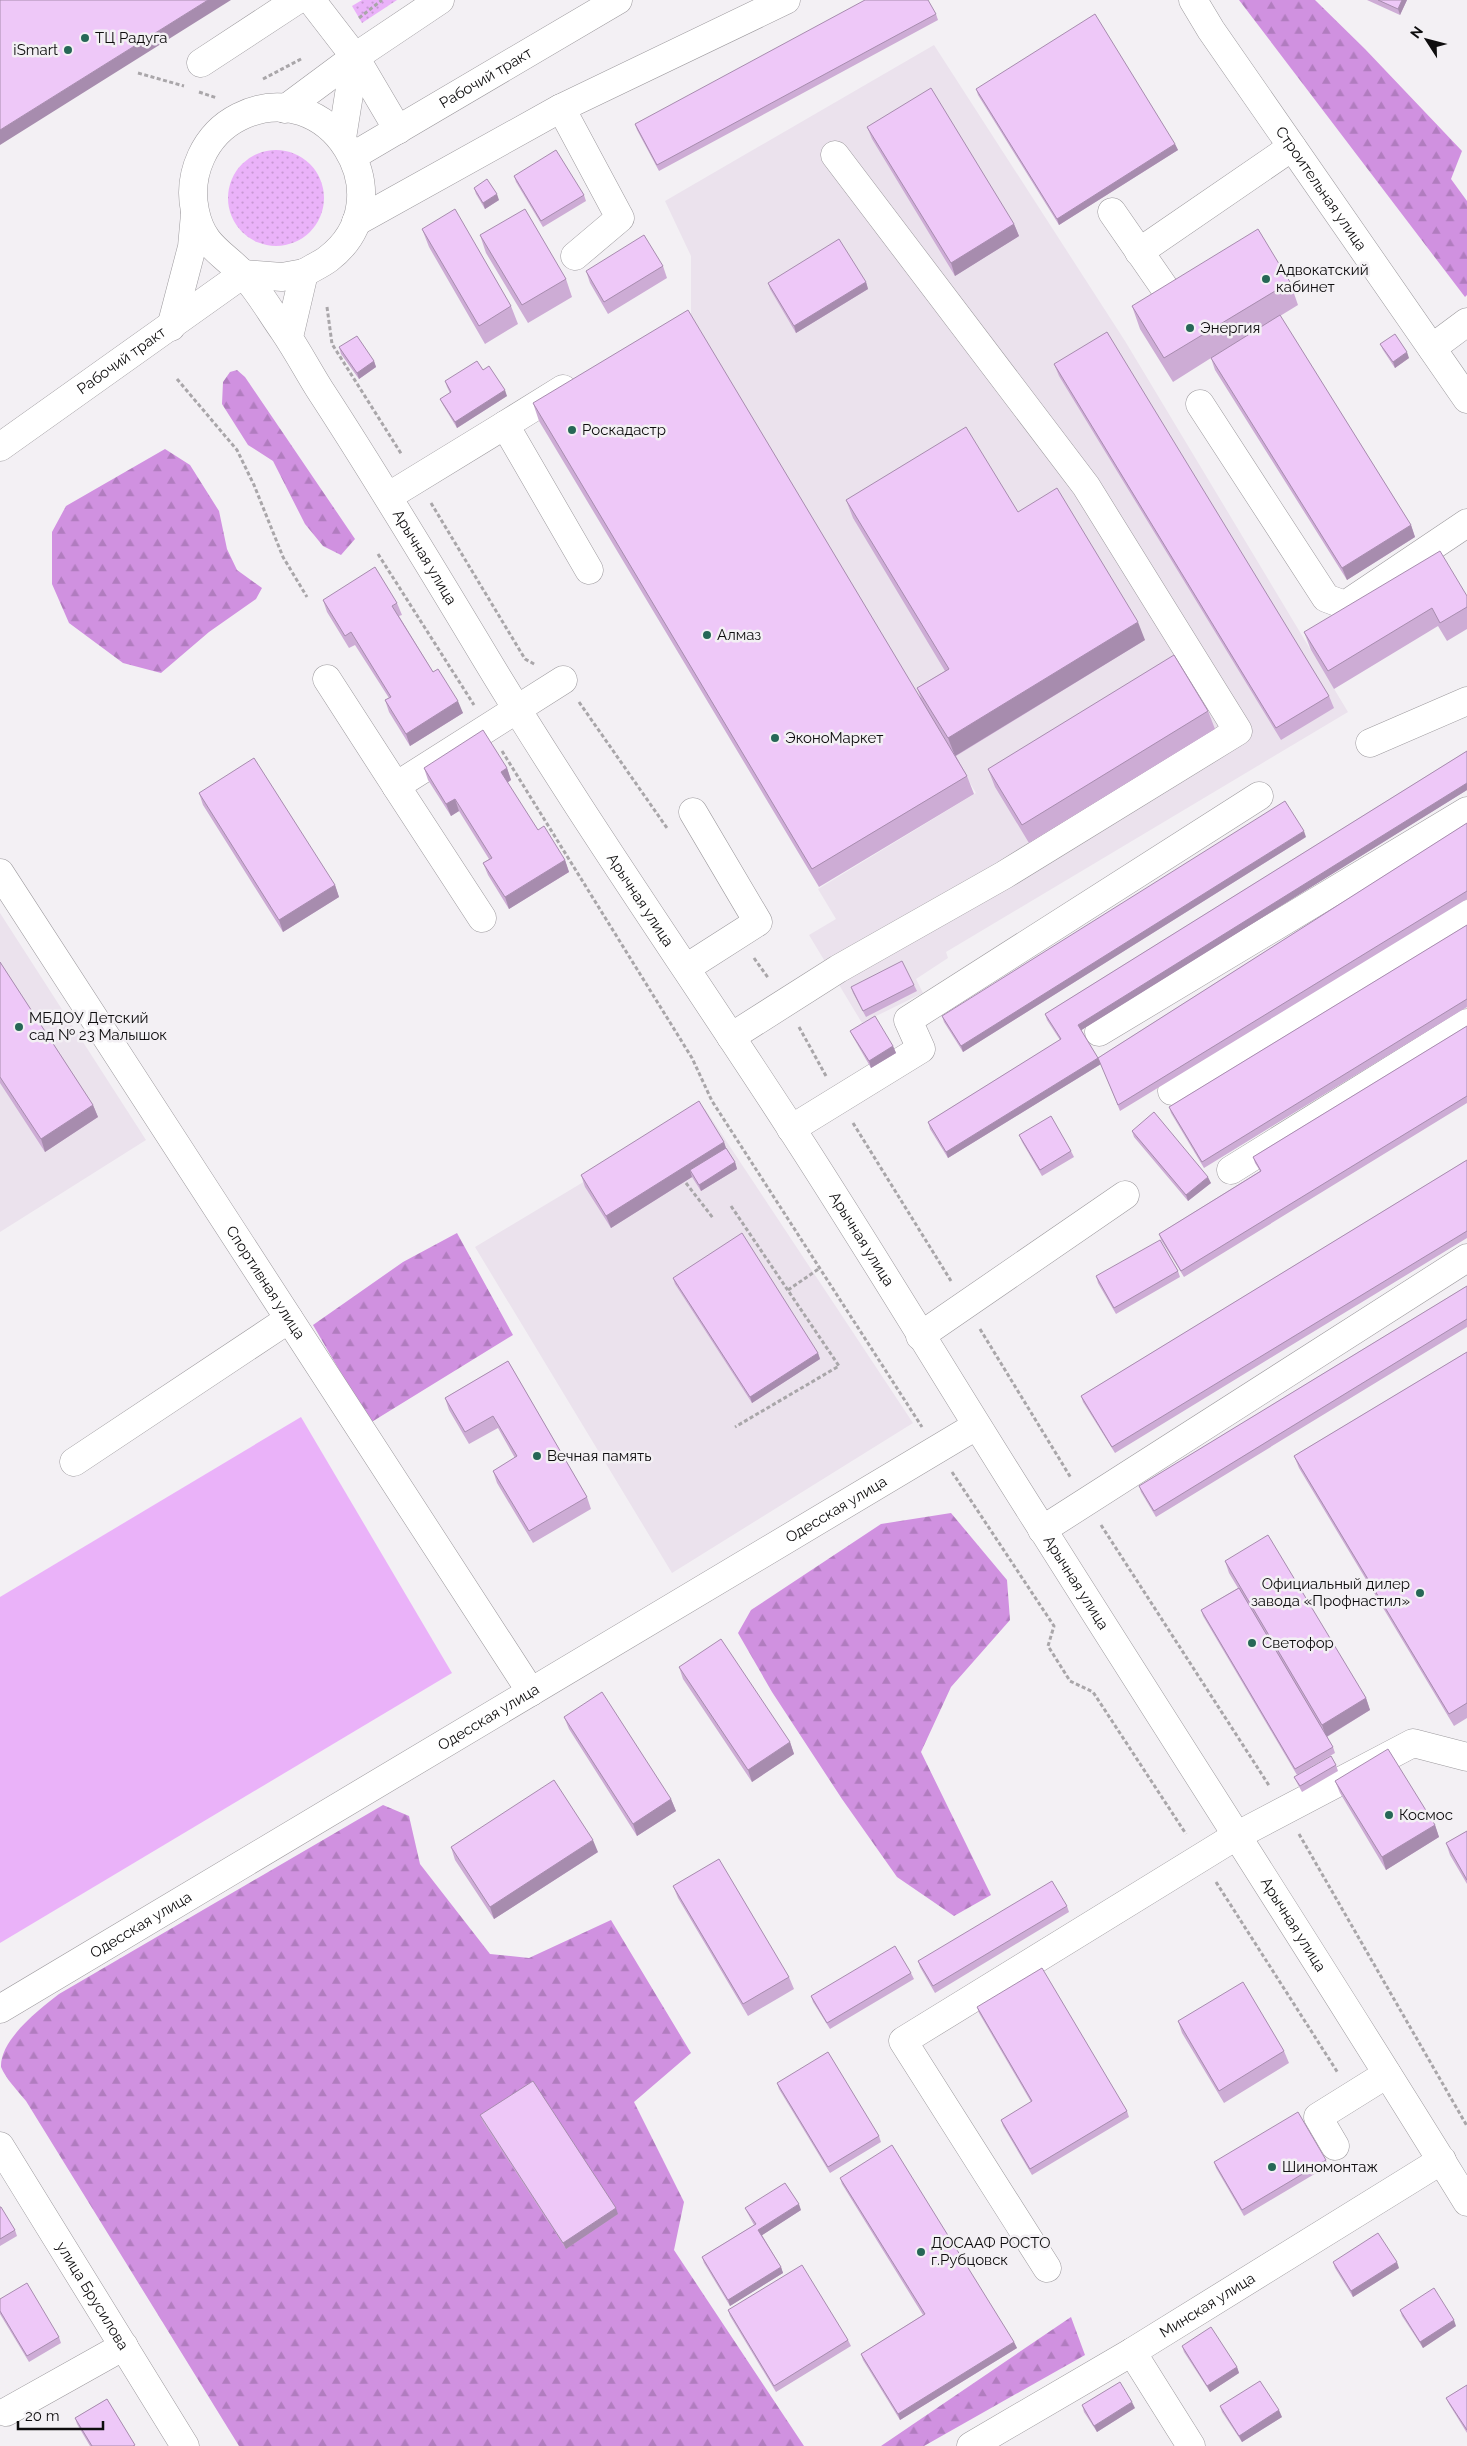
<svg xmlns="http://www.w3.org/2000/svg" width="1467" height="2446" viewBox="0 0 1467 2446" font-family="Raleway,sans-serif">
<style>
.built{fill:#ebe2ed}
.grass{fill:url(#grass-dots)}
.forest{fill:url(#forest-firs)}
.garden{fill:#eab2f9}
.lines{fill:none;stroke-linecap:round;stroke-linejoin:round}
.minor-casing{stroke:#9c999d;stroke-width:29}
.major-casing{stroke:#9c999d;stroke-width:29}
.path{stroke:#a9a6a9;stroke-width:3;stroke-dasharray:4 2.5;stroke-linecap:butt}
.minor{stroke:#fff;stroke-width:28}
.major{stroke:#fff;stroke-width:28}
.wall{fill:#cdacd5}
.shaded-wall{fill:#a78cae}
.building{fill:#eec8f8;stroke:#a78cae}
.poi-dot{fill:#266756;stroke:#f3f0f4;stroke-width:2}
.labels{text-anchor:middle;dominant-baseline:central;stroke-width:5;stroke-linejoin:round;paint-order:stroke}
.poi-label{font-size:15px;fill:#0e0d0e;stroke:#f3f0f4;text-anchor:start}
.street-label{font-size:15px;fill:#0e0d0e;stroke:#f3f0f4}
</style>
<defs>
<pattern id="grass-dots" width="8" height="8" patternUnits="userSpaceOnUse" patternTransform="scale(1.25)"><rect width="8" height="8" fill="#eab2f9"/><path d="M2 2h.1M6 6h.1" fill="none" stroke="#c898d4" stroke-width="1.8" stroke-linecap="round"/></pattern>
<pattern id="forest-firs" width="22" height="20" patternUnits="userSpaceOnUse" patternTransform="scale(1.25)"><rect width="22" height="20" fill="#d091e0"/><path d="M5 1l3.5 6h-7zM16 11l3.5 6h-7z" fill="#b17cbf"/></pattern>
</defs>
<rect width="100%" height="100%" fill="#f3f0f4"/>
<!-- built -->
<path class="built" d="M934 45 1125 341 1348 712 946 952 948 958 916 979 923 993 862 1023 809 935 836 919 818 889 976 793 691 318V256L665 201Z
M0 913 146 1140 0 1232Z
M705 1109 913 1423 672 1573 475 1247Z"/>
<!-- grass -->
<path class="grass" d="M362 0H397L362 23 352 6Z
M228 198a48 48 0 1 1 96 0a48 48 0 1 1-96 0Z"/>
<!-- forest -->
<path class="forest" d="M1239 0H1315L1365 49 1462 151 1451 179 1467 201V295L1465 297Z
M237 370 245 377 355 539 341 555 323 546 305 524 273 461 248 445 222 404 223 382 230 372Z
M165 449 190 465 219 511 227 549 237 570 262 588 256 599 209 632 161 673 123 663 69 623 52 584V532L66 506Z
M457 1233 513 1335 370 1423 313 1325 403 1262Z
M951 1513 1007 1580 1010 1620 951 1687 921 1752 991 1895 954 1916 897 1877 842 1799 772 1692 738 1633 751 1610 881 1524Z
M383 1805 409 1816 420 1864 490 1954 529 1958 611 1920 691 2053 634 2102 684 2202 674 2250 804 2446H239L26 2101C18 2091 6 2079 1 2067 0 2039 41 2008 59 1994Z
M1071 2317 1085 2355 924 2446H881Z"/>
<!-- garden -->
<path class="garden" d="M301 1417 452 1673 0 1943V1597Z"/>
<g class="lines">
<!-- minor casing -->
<g class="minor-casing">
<g id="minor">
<path d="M311 0 355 57 398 130"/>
<path id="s1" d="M1193 0 1211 30 1467 399"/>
<path d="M201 63 297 0"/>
<path d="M561 108 620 218 575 256"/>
<path d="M285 109 355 57 440 0"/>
<path d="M342 138 355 57"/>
<path d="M1112 212 1166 290"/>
<path d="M356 222 561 108 786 0"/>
<path d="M1139 252 1292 147"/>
<path d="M171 327 192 247 195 214"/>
<path d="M1432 348 1467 322"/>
<path d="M1200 404 1326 598 1345 605 1467 523"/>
<path d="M505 425 563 389"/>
<path id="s2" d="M0 447 243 274 282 277 304 273"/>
<path d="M389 496 505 425 589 570"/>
<path d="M327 679 396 786"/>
<path d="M1370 743 1467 701"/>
<path id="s3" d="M0 873 531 1692"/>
<path d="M482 918 396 786 563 680"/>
<path d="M686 968 758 922 693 812"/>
<path d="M1099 1032 1467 811"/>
<path d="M731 1037 838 969 1004 875 1238 731 1086 486 835 155"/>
<path d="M1172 1091 1467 914"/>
<path d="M791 1129 921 1049 908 1020 1259 796"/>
<path d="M1231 1170 1467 1023"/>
<path d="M920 1336 1125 1195"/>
<path d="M74 1462 289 1319"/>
<path d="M1042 1530 1467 1258"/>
<path id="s4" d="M0 2009 976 1426"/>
<path id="s5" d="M0 2146 185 2446"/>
<path d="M1335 2146 1318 2117 1387 2074"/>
<path d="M1047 2268 903 2041 1236 1836 1413 1743 1467 1757"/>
<path d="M1132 2352 1191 2446"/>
<path d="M6 2412 124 2346"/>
<path id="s6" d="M971 2446 1132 2352 1442 2160"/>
</g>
</g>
<!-- major casing -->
<g class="major-casing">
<g id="major">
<path id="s7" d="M353 156 618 0"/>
<path id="s8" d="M289 337 304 273C309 270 323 263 328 259 408 198 329 72 239 117 205 134 187 174 195 211 202 246 222 252 244 275 259 291 271 313 284 331 297 350 308 371 320 390 373 471 423 554 473 637 572 803 683 962 789 1125 877 1260 959 1399 1046 1535 1186 1757 1329 1978 1467 2202"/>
</g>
</g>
<!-- path -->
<path class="path" d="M359 18 382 0
M138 73 184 86
M263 79 303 58
M199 92 217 98
M327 307 332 344 402 455
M177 379 237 450 254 485 283 557 307 597
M431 503 525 659 536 665
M378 554 474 705
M579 702 667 828
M502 751 692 1058 712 1101 922 1427
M754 958 769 979
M799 1027 826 1076
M853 1123 951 1281
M686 1183 713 1218
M731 1206 839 1366 735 1427
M788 1290 820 1268
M980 1329 1071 1478
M952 1472 1054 1626 1048 1646 1070 1681 1093 1692 1186 1834
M1101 1525 1270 1787
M1299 1834 1467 2126
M1216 1882 1338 2073"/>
<!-- minor -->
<use href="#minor" class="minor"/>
<!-- major -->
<use href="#major" class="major"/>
</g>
<!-- wall -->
<path class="wall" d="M1367 0H1407L1400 15Z
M936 14 938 20 659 171 637 130 635 124Z
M976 89 1175 144 1178 150 1059 225 978 95Z
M867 127 1014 224 1019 236 955 276 872 139Z
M514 176 584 195 586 201 543 227 516 182Z
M474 188 499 200 485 209 476 194Z
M422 229 511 306 518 324 485 344 429 247Z
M480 235 566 279 572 297 528 323 486 253Z
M663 266 667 278 608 314 590 283 586 271Z
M866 282 868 289 796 333 770 289 768 283Z
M1290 282 1298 305 1280 316 1411 525 1415 537 1347 580 1215 370 1211 358 1173 382 1140 329 1132 306Z
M1380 344 1409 358 1395 368 1383 350Z
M339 347 374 361 376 367 359 379 341 354Z
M1054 364 1329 696 1334 708 1281 740 1059 376Z
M483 370 507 396 457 428 443 405 440 399 450 393 447 387 445 381Z
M533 403 921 698 917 688 945 671 853 518 846 500 1018 512 1145 640 956 756 967 776 974 794 819 887 539 421Z
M1467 596V629L1447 641 1438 626 1334 689 1311 650 1304 632Z
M323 600 397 603 402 615 399 616 433 672 463 713 410 746 389 712 385 700 389 698 355 645 349 648 327 612Z
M1208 711 1215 729 1029 843 995 787 988 769Z
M1467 751V790L1081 1030 1098 1058 1467 823V899L1120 1111 1101 1064 948 1158 930 1129 928 1122 1060 1040 1047 1020 1045 1014Z
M424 768H507L511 780 507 783 538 830 565 860 569 872 509 909 488 875 483 863 489 859 459 811 451 816 428 780Z
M199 793 335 885 339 897 283 932 203 805Z
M1306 837 963 1052 944 1022 942 1016Z
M1467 925V1007L1204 1168 1171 1113 1169 1107Z
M0 962 93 1105 98 1117 45 1152 0 1083Z
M914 985 917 991 866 1017 853 993 851 987Z
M1467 1026V1103L1184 1277 1161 1240 1159 1234 1260 1171 1255 1163 1253 1157Z
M850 1031 893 1046 896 1053 871 1068 853 1037Z
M1132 1131 1211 1183 1188 1201 1134 1137Z
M1019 1135 1071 1151 1074 1157 1042 1176 1022 1142Z
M724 1142 726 1148 735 1162 737 1169 701 1191 692 1177 611 1228 585 1187 581 1175Z
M1467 1160V1238L1115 1453 1083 1402 1081 1396Z
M1178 1271 1180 1277 1116 1314 1098 1283 1096 1276Z
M673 1278 818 1353 820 1359 752 1403 675 1284Z
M1467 1286V1327L1156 1517 1141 1492 1139 1486Z
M1467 1352V1718L1454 1726 1299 1468 1294 1456Z
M508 1361 587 1497 591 1509 533 1543 497 1483 493 1471 515 1458 498 1428 469 1444 449 1410 445 1398Z
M1225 1561 1366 1698 1370 1710 1327 1737 1333 1747 1335 1753 1297 1775 1203 1616 1201 1610 1238 1588 1229 1573Z
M679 1667 790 1742 794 1754 752 1782 683 1679Z
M564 1717 671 1799 676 1811 637 1836 569 1729Z
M1336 1765 1338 1771 1302 1792 1297 1783 1294 1777Z
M1335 1781 1435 1825 1439 1837 1386 1870 1340 1793Z
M1467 1831V1884L1450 1855 1446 1843Z
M451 1847 598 1852 494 1919 455 1860Z
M673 1886 789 1977 794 1989 748 2016 678 1898Z
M1067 1906 1069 1912 935 1993 920 1967 918 1961Z
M911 1973 914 1979 830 2029 813 2002 811 1996Z
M977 2007 1127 2111 1129 2117 1032 2175 1003 2126 1001 2120 1031 2102 979 2013Z
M1178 2021 1284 2051 1289 2063 1224 2103 1182 2033Z
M777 2083 879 2136 881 2142 830 2173 779 2089Z
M480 2115 618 2214 566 2249 483 2122Z
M1326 2160 1328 2166 1244 2216 1216 2168 1214 2162Z
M840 2178 1014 2342 1017 2348 900 2420 863 2360 861 2354 923 2315 842 2184Z
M0 2207 15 2230 17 2236 0 2246Z
M745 2208 801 2210 762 2235 781 2267 783 2273 730 2306 704 2263 702 2257 754 2225 748 2214Z
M1333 2262 1399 2268 1353 2297 1335 2268Z
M0 2299 59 2337 61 2343 29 2362 0 2314Z
M728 2310 848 2340 851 2346 776 2392 730 2316Z
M1400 2310 1456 2326 1423 2348 1402 2316Z
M1182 2346 1237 2367 1239 2373 1210 2392 1184 2352Z
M1467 2385V2433L1449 2404 1446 2398Z
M107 2399 135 2446H90L77 2424 75 2418Z
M1082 2405 1135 2408 1097 2432 1084 2412Z
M1220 2406 1282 2417 1242 2442 1222 2412Z"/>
<!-- shaded-wall -->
<path class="shaded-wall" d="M208 0H231L0 145V130Z
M1402 0H1407L1400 15 1398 9Z
M1175 144 1178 150 1059 225 1057 219Z
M497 194 499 200 485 209 483 203Z
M1014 224 1019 236 955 276 951 263Z
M866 282 868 289 796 333 794 326Z
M1407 352 1409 358 1395 368 1393 362Z
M374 361 376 367 359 379 357 373Z
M505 390 507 396 457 428 455 422Z
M1411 525 1415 537 1347 580 1342 568Z
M1138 622 1145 640 955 756 948 738Z
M458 701 463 713 410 746 406 734Z
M507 768 511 780 505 784 501 772Z
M1467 783V790L1080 1031 1078 1025Z
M455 799 459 811 451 816 446 804Z
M1304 831 1306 837 963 1052 961 1046Z
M565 860 569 872 509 909 505 897Z
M335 885 339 897 283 932 279 920Z
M893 1046 896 1053 871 1068 869 1061Z
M1098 1058 1101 1064 948 1158 946 1152Z
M93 1105 98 1117 45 1152 41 1139Z
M724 1142 728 1154 690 1170 692 1177 611 1228 606 1216Z
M735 1162 737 1169 701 1191 699 1185Z
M1208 1177 1211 1183 1188 1201 1186 1195Z
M818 1353 820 1359 752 1403 750 1397Z
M1366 1698 1370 1710 1326 1737 1322 1725Z
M790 1742 794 1754 752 1782 748 1770Z
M671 1799 676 1811 637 1836 633 1824Z
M1435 1825 1439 1837 1386 1870 1382 1857Z
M593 1840 598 1852 494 1919 490 1907Z
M799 2204 801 2210 761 2236 758 2230Z
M616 2208 618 2214 566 2249 563 2243Z
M1397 2262 1399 2268 1353 2297 1351 2291Z
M781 2267 783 2273 730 2306 728 2300Z
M1454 2320 1456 2326 1423 2348 1420 2342Z
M1014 2342 1017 2348 900 2420 898 2414Z
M1237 2367 1239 2373 1210 2392 1207 2386Z
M1132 2402 1135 2408 1097 2432 1094 2426Z
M1279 2410 1282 2417 1242 2442 1239 2436Z"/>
<!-- building -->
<path class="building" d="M0 0H208L0 130Z
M865 0H928L936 14 657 165 635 124Z
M1378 0H1402L1398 9Z
M1095 14 1175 144 1057 219 976 89Z
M931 88 1014 224 951 263 867 127Z
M556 150 584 195 541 221 514 176Z
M487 179 497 194 483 203 474 188Z
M455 209 511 306 479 326 422 229Z
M525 209 566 279 522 305 480 235Z
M1258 229 1290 282 1164 358 1132 306Z
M644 235 663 266 604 302 586 271Z
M839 239 866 282 794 326 768 283Z
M688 310 967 776 812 869 533 403Z
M1280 315 1411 525 1342 568 1211 358Z
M1107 332 1329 696 1276 728 1054 364Z
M1395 334 1407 352 1393 362 1380 344Z
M357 336 374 361 357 373 339 347Z
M477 361 483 370 489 366 505 390 455 422 440 399 451 392 445 381Z
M966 427 1018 512 1057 488 1138 622 948 738 917 688 949 669 846 500Z
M1440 551 1467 596V607L1440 623 1432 608 1328 671 1304 632Z
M375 567 397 603 392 606 433 672 438 669 458 701 406 734 385 700 391 697 351 632 345 636 323 600Z
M1174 655 1208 711 1022 825 988 769Z
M483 730 507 768 501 772 538 830 544 826 565 860 505 897 483 863 492 858 455 799 446 804 424 768Z
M1467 751V783L1078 1025 1098 1058 1467 823V891L1118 1105 1098 1058 946 1152 928 1122 1061 1039 1045 1014Z
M254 758 335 885 279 920 199 793Z
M1285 801 1304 831 961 1046 942 1016Z
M1467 925V999L1202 1162 1169 1107Z
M902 961 914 985 863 1011 851 987Z
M0 962 93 1105 41 1139 0 1077Z
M875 1016 893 1046 869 1061 850 1031Z
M1467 1026V1096L1181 1271 1159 1234 1261 1171 1253 1157Z
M699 1101 724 1142 606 1216 581 1175Z
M1154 1112 1208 1177 1186 1195 1132 1131Z
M1051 1116 1071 1151 1040 1170 1019 1135Z
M726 1148 735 1162 699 1185 690 1170Z
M1467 1160V1231L1112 1447 1081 1396Z
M742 1233 818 1353 750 1397 673 1278Z
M1160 1240 1178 1271 1114 1308 1096 1276Z
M1467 1286V1319L1154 1511 1139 1486Z
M1467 1352V1703L1449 1714 1294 1456Z
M508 1361 587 1497 529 1531 493 1471 517 1456 493 1416 465 1432 445 1398Z
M1268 1535 1366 1698 1322 1725 1225 1561Z
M1239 1588 1333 1747 1295 1769 1201 1610Z
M721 1639 790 1742 748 1770 679 1667Z
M602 1692 671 1799 633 1824 564 1717Z
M1388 1749 1435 1825 1382 1857 1335 1781Z
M1331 1756 1336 1765 1300 1786 1294 1777Z
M554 1780 593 1840 490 1907 451 1847Z
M1467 1831V1880L1446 1843Z
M719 1859 789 1977 743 2004 673 1886Z
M1052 1881 1067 1906 933 1986 918 1961Z
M895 1946 911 1973 827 2023 811 1996Z
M1042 1968 1127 2111 1030 2169 1001 2120 1032 2101 977 2007Z
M1243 1982 1284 2051 1219 2091 1178 2021Z
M828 2052 879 2136 828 2167 777 2083Z
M533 2081 616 2208 563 2243 480 2115Z
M1298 2112 1326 2160 1242 2210 1214 2162Z
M892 2145 1014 2342 898 2414 861 2354 925 2314 840 2178Z
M785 2183 799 2204 758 2230 781 2267 728 2300 702 2257 756 2224 745 2208Z
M0 2207H1L15 2230 0 2239Z
M1378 2233 1397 2262 1351 2291 1333 2262Z
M802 2265 848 2340 774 2386 728 2310Z
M27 2283 59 2337 27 2356 0 2311V2299Z
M1434 2288 1454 2320 1420 2342 1400 2310Z
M1211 2327 1237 2367 1207 2386 1182 2346Z
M1260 2381 1279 2410 1239 2436 1220 2406Z
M1120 2382 1132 2402 1094 2426 1082 2405Z
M1467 2385V2430L1446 2398Z
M107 2399 135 2445 133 2446H92L75 2418Z"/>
<!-- markers -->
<g class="poi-dot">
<circle cx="85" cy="38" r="5"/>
<circle cx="68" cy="50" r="5"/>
<circle cx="1266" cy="279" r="5"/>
<circle cx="1190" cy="328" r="5"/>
<circle cx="572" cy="430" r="5"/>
<circle cx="707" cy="635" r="5"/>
<circle cx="775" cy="738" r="5"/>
<circle cx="19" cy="1027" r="5"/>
<circle cx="537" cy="1456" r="5"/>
<circle cx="1420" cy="1593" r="5"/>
<circle cx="1252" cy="1643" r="5"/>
<circle cx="1389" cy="1815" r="5"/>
<circle cx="1272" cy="2167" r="5"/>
<circle cx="921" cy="2252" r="5"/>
</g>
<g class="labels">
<!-- poi labels -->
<g class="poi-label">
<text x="95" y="38">ТЦ Радуга</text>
<text x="58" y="50" text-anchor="end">iSmart</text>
<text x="1276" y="270">Адвокатский<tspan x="1276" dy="17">кабинет</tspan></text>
<text x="1200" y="328">Энергия</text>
<text x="582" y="430">Роскадастр</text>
<text x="717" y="635">Алмаз</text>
<text x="785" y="738">ЭконоМаркет</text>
<text x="29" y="1018">МБДОУ Детский<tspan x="29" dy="17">сад № 23 Малышок</tspan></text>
<text x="547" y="1456">Вечная память</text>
<text x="1410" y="1584" text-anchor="end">Официальный дилер<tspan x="1410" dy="17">завода «Профнастил»</tspan></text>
<text x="1262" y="1643">Светофор</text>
<text x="1399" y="1815">Космос</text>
<text x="1282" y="2167">Шиномонтаж</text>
<text x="931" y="2243">ДОСААФ РОСТО<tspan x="931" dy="17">г.Рубцовск</tspan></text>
</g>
<!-- street labels -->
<g class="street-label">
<text stroke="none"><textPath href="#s7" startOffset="154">Рабочий тракт</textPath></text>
<text stroke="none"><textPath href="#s1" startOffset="228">Строительная улица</textPath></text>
<text stroke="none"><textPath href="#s2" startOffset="149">Рабочий тракт</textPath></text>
<text stroke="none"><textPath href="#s8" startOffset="871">Арычная улица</textPath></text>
<text stroke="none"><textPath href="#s8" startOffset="1276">Арычная улица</textPath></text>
<text stroke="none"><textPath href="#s8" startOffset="1681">Арычная улица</textPath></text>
<text stroke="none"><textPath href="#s3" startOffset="488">Спортивная улица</textPath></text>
<text stroke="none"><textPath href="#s4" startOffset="974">Одесская улица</textPath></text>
<text stroke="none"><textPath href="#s8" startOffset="2086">Арычная улица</textPath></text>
<text stroke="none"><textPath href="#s4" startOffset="569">Одесская улица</textPath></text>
<text stroke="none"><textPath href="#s4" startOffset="164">Одесская улица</textPath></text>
<text stroke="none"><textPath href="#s8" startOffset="2491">Арычная улица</textPath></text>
<text stroke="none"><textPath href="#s5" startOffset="176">улица Брусилова</textPath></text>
<text stroke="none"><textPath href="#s6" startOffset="275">Минская улица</textPath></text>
</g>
</g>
<!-- north arrow -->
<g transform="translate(1427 40) rotate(306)" stroke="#f3f0f4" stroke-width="4" paint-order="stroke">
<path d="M0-4L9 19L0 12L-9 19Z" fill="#0e0d0e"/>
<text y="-8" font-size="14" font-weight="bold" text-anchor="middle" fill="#0e0d0e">N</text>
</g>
<!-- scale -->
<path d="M18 2421v8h85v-8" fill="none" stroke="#0e0d0e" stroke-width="2.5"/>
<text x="25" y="2421" font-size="15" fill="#0e0d0e" stroke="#f3f0f4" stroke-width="4" paint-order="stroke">20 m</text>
</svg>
